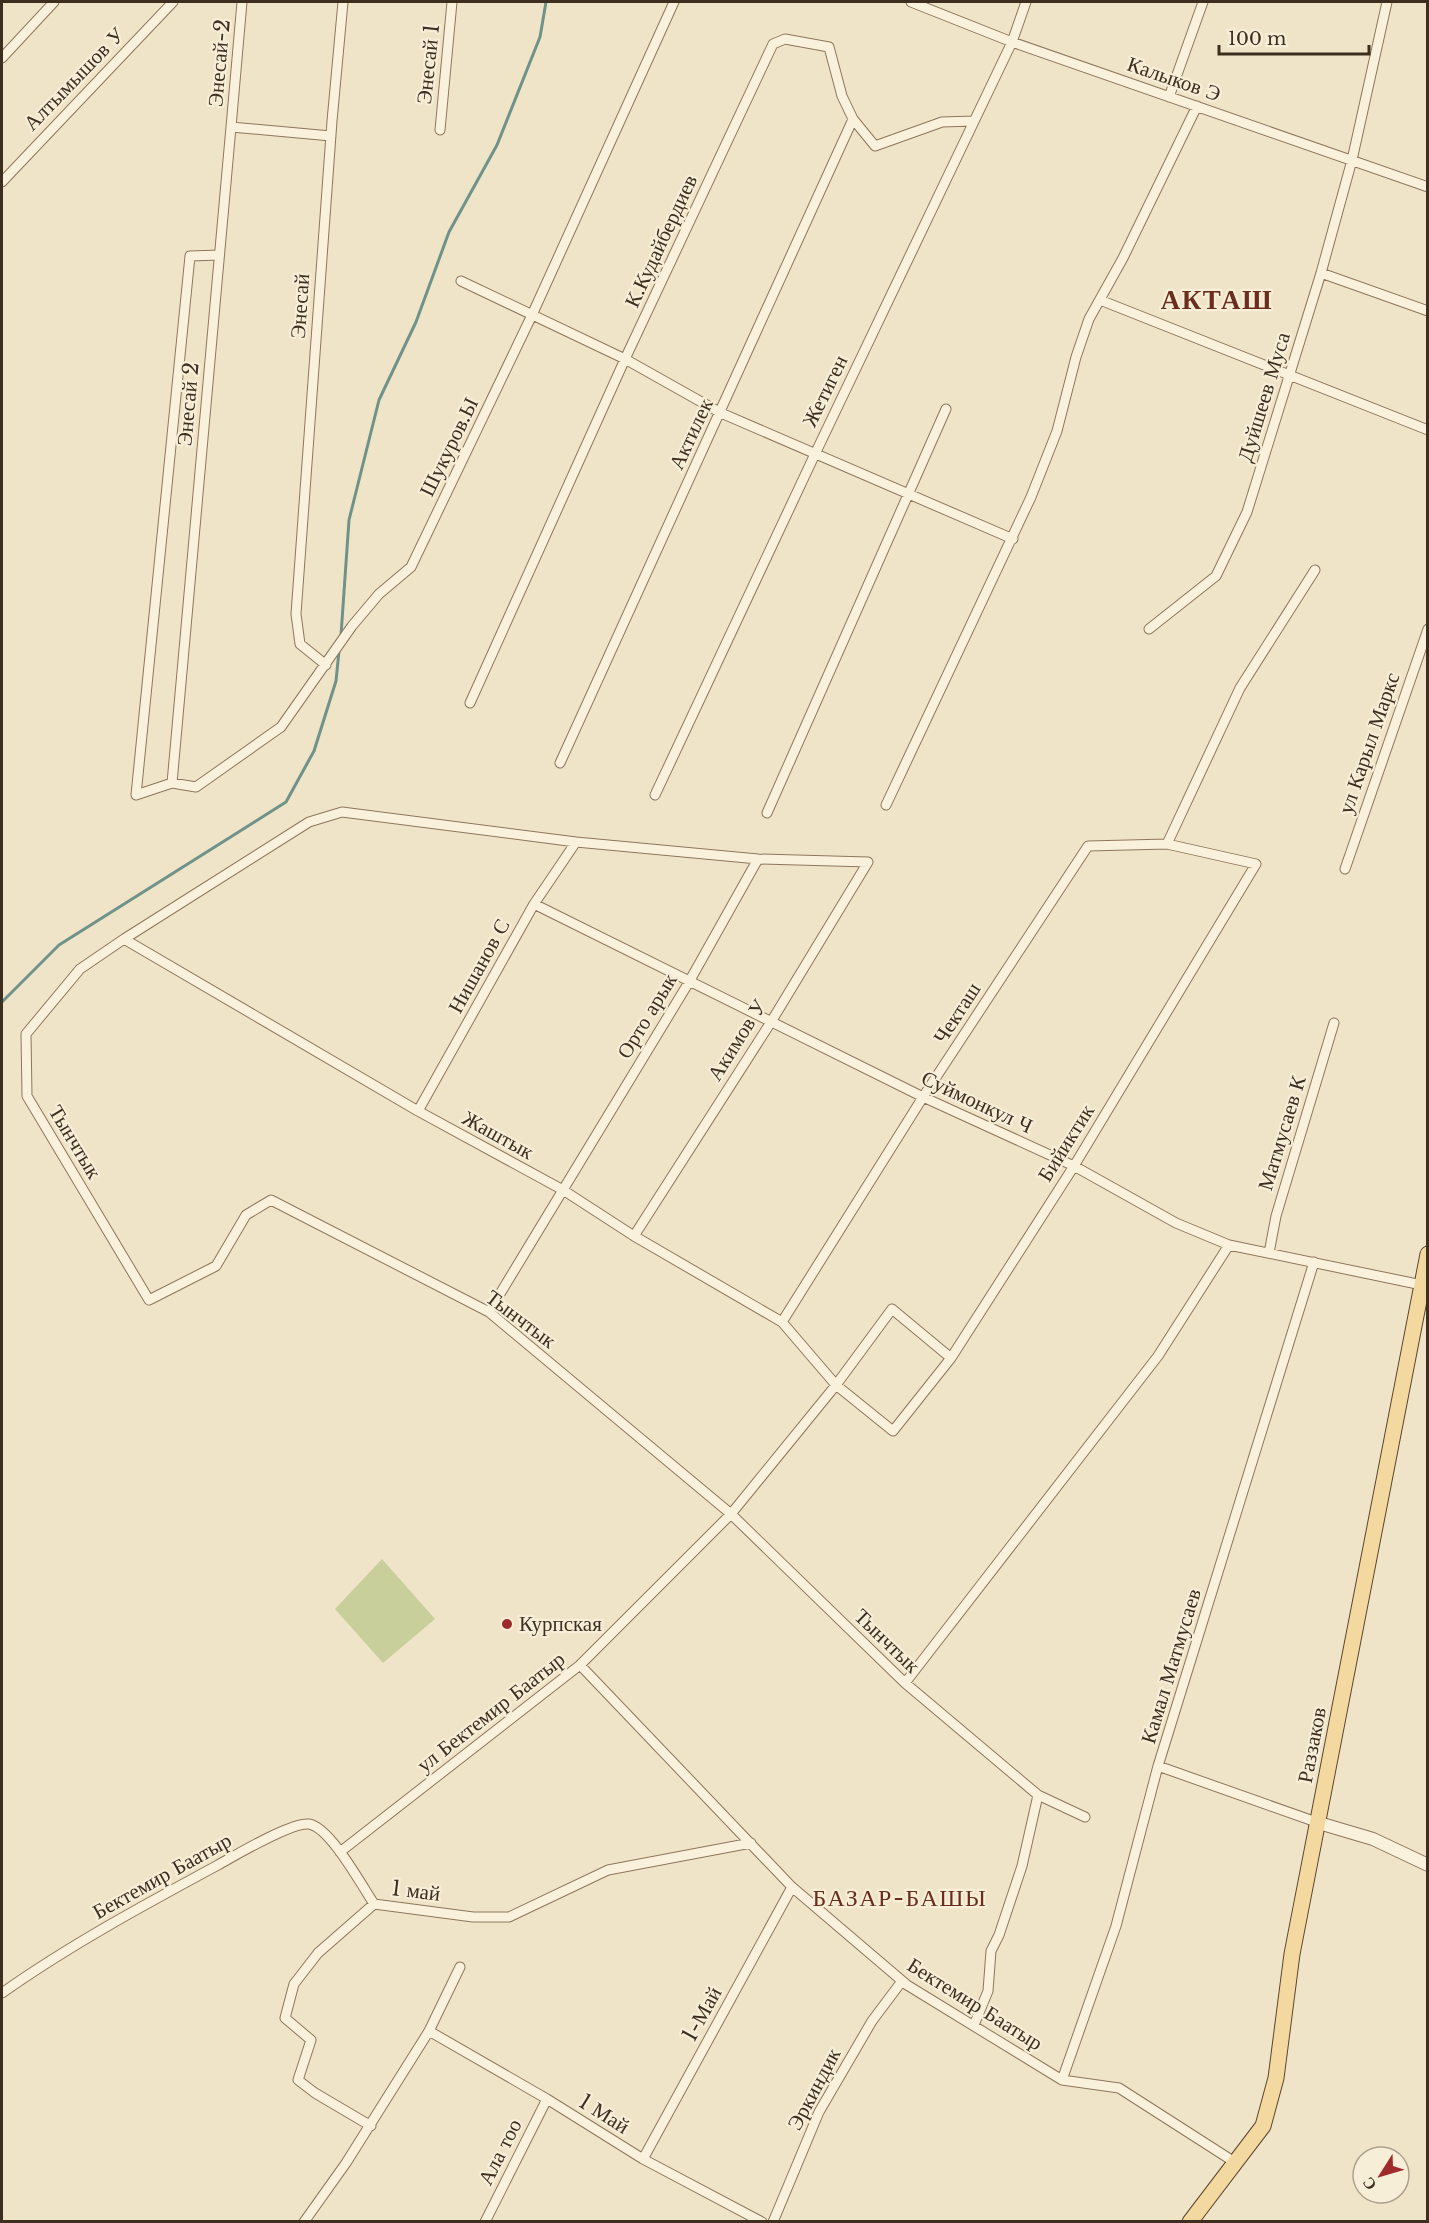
<svg xmlns="http://www.w3.org/2000/svg" width="1429" height="2223" viewBox="0 0 1429 2223" font-family="'Libre Baskerville',serif">
<style>
.green{fill:#c9cf9b}
.lines{fill:none;stroke-linecap:round;stroke-linejoin:round}
.stream{stroke:#6f938a;stroke-width:3}
.minor-casing{stroke:#8d765c;stroke-width:11}
.tertiary-casing{stroke:#8d765c;stroke-width:14}
.primary-casing{stroke:#5b4430;stroke-width:17}
.minor{stroke:#faf1dc;stroke-width:9}
.tertiary{stroke:#faf1dc;stroke-width:12}
.primary{stroke:#f3d9a0;stroke-width:15}
.poi-dot{fill:#9e2a2b;stroke:#f7eed8;stroke-width:2}
.labels{text-anchor:middle;dominant-baseline:central;stroke-width:4.5;stroke-linejoin:round;paint-order:stroke}
.street-label{font-size:21px;fill:#3d2e20;stroke:#f7eed8}
.poi-label{font-size:21px;fill:#3d2e20;stroke:#f7eed8;text-anchor:start}
.quarter-label{font-size:24px;letter-spacing:1.5px;fill:#6b2e1e;stroke:#f7eed8}
.district-label{font-size:27px;font-weight:bold;letter-spacing:1.5px;fill:#6b2e1e;stroke:#f7eed8}
</style>
<rect width="100%" height="100%" fill="#f0e4c8"/>
<!-- green -->
<path class="green" d="M382 1559 435 1619 383 1663 335 1609Z"/>
<g class="lines">
<!-- stream -->
<path class="stream" d="M341 635 349 520 379 400 416 322 449 232 497 145 540 37 546 2
M2 1002 59 945 286 802 314 751 336 681 339 651"/>
<!-- minor casing -->
<g class="minor-casing">
<path id="minor" d="M911 2 1012 42 1428 187
M2 58 54 2
M1169 97 1203 2
M231 127 242 2
M440 130 452 2
M2 182 173 2
M219 255 190 256 136 795 172 783 196 787 281 727 352 626 379 594 411 567 532 315 674 2
M1321 273 1428 311
M461 281 625 359 721 413 1013 539
M1100 300 1428 430
M1149 629 1216 576 1247 512 1321 273 1352 160 1387 2
M326 665 300 644 296 614 332 121 343 2
M470 703 625 359 773 44 785 39 829 47 842 96 853 119 875 146 942 122 974 121
M560 763 853 119
M172 783 231 127 331 136
M655 795 815 454 1012 42 1026 2
M886 805 1031 497 1057 431 1076 357 1089 319 1123 258 1197 106
M767 813 946 409
M1167 844 1240 688 1315 570
M1345 869 1428 629
M534 904 923 1097 1074 1166 1176 1223 1229 1245 1422 1285
M124 939 418 1111 563 1190 634 1236 782 1322 836 1385 893 1431 951 1358 1074 1166 1256 864 1167 844 1088 846 923 1097 782 1322
M418 1111 534 904 576 842
M634 1236 771 1022 868 862 758 859 576 842 342 812 309 822 124 939 80 969 26 1034 27 1096 149 1300 216 1266 246 1215 271 1200 489 1312 731 1514 905 1683 1038 1795 1085 1817
M1269 1253 1276 1216 1334 1023
M489 1312 689 982 758 859
M580 1665 792 1887 907 1985 1062 2080 1119 2088 1236 2163
M905 1683 1158 1356 1229 1245
M1158 1766 1319 1823
M340 1852 580 1665 731 1514 836 1385 892 1309 951 1358
M2 1993C70 1945 144 1905 218 1865 236 1855 291 1822 309 1824 330 1827 362 1886 374 1904
M974 2025 988 1991 991 1951 999 1935 1022 1866 1038 1795
M429 2031 547 2099 643 2159 762 2222
M1062 2080 1116 1926 1158 1766 1314 1262
M371 2126 315 2093 298 2080 311 2040 285 2018 294 1984 318 1953 374 1904 473 1917H509L608 1870 751 1843
M643 2159 792 1887
M304 2222 346 2163 429 2031 460 1967
M485 2222 547 2099
M773 2222 819 2112 872 2021 902 1981"/>
</g>
<!-- tertiary casing -->
<g class="tertiary-casing">
<path id="tertiary" d="M1319 1823 1373 1839 1428 1865"/>
</g>
<!-- primary casing -->
<g class="primary-casing">
<path id="primary" d="M1190 2222 1263 2126 1276 2078 1292 1954 1428 1254"/>
</g>
<!-- minor -->
<use href="#minor" class="minor"/>
<!-- tertiary -->
<use href="#tertiary" class="tertiary"/>
<!-- primary -->
<use href="#primary" class="primary"/>
</g>
<!-- markers -->
<circle class="poi-dot" cx="507" cy="1624" r="6"/>
<g class="labels">
<!-- street labels -->
<g class="street-label">
<text transform="translate(219 63) rotate(-85)">Энесай-2</text>
<text transform="translate(428 64) rotate(-84)">Энесай 1</text>
<text transform="translate(74 79) rotate(-46)">Алтымышов У</text>
<text transform="translate(1174 79) rotate(19)">Калыков Э</text>
<text transform="translate(661 241) rotate(-65)">К.Кудайбердиев</text>
<text transform="translate(300 306) rotate(-86)">Энесай</text>
<text transform="translate(825 391) rotate(-64)">Жетиген</text>
<text transform="translate(1264 397) rotate(-73)">Дуйшеев Муса</text>
<text transform="translate(188 404) rotate(-85)">Энесай 2</text>
<text transform="translate(691 434) rotate(-65)">Актилек</text>
<text transform="translate(449 447) rotate(-64)">Шукуров.Ы</text>
<text transform="translate(1369 743) rotate(-71)">ул Карыл Маркс</text>
<text transform="translate(479 966) rotate(-61)">Нишанов С</text>
<text transform="translate(957 1013) rotate(-57)">Чекташ</text>
<text transform="translate(647 1016) rotate(-59)">Орто арык</text>
<text transform="translate(737 1040) rotate(-58)">Акимов У</text>
<text transform="translate(977 1102) rotate(25)">Суймонкул Ч</text>
<text transform="translate(1282 1133) rotate(-73)">Матмусаев К</text>
<text transform="translate(498 1135) rotate(29)">Жаштык</text>
<text transform="translate(75 1142) rotate(59)">Тынчтык</text>
<text transform="translate(1066 1143) rotate(-58)">Бийиктик</text>
<text transform="translate(521 1319) rotate(37)">Тынчтык</text>
<text transform="translate(887 1641) rotate(44)">Тынчтык</text>
<text transform="translate(1171 1666) rotate(-73)">Камал Матмусаев</text>
<text transform="translate(491 1712) rotate(-38)">ул Бектемир Баатыр</text>
<text transform="translate(1312 1745) rotate(-79)">Раззаков</text>
<text transform="translate(162 1876) rotate(-29)">Бектемир Баатыр</text>
<text transform="translate(416 1891) rotate(7)">1 май</text>
<text transform="translate(975 2004) rotate(32)">Бектемир Баатыр</text>
<text transform="translate(702 2014) rotate(-61)">1-Май</text>
<text transform="translate(814 2089) rotate(-62)">Эркиндик</text>
<text transform="translate(604 2114) rotate(32)">1 Май</text>
<text transform="translate(500 2152) rotate(-63)">Ала тоо</text>
</g>
<!-- poi labels -->
<g class="poi-label">
<text x="519" y="1624">Курпская</text>
</g>
<!-- quarter labels -->
<g class="quarter-label">
<text x="900" y="1897">БАЗАР-БАШЫ</text>
</g>
<!-- district labels -->
<g class="district-label">
<text x="1217" y="299">АКТАШ</text>
</g>
</g>
<!-- border -->
<rect width="1429" height="2223" fill="none" stroke="#3d2e20" stroke-width="6"/>
<!-- north arrow -->
<g transform="translate(1381 2175) rotate(233)"><circle r="28" fill="#f7eed8" stroke="#ada18e" stroke-width="1.5"/>
<path d="M0-4.5L10 22L0 15L-10 22Z" fill="#9e2a2b"/>
<text y="-9" font-size="16" font-weight="bold" text-anchor="middle" fill="#3d2e20">С</text>
</g>
<!-- scale -->
<path d="M1219 45v9h150v-9" fill="none" stroke="#3d2e20" stroke-width="3"/>
<text x="1228" y="45" font-size="18" fill="#3d2e20" stroke="#f7eed8" stroke-width="4.5" paint-order="stroke">100 m</text>
</svg>
